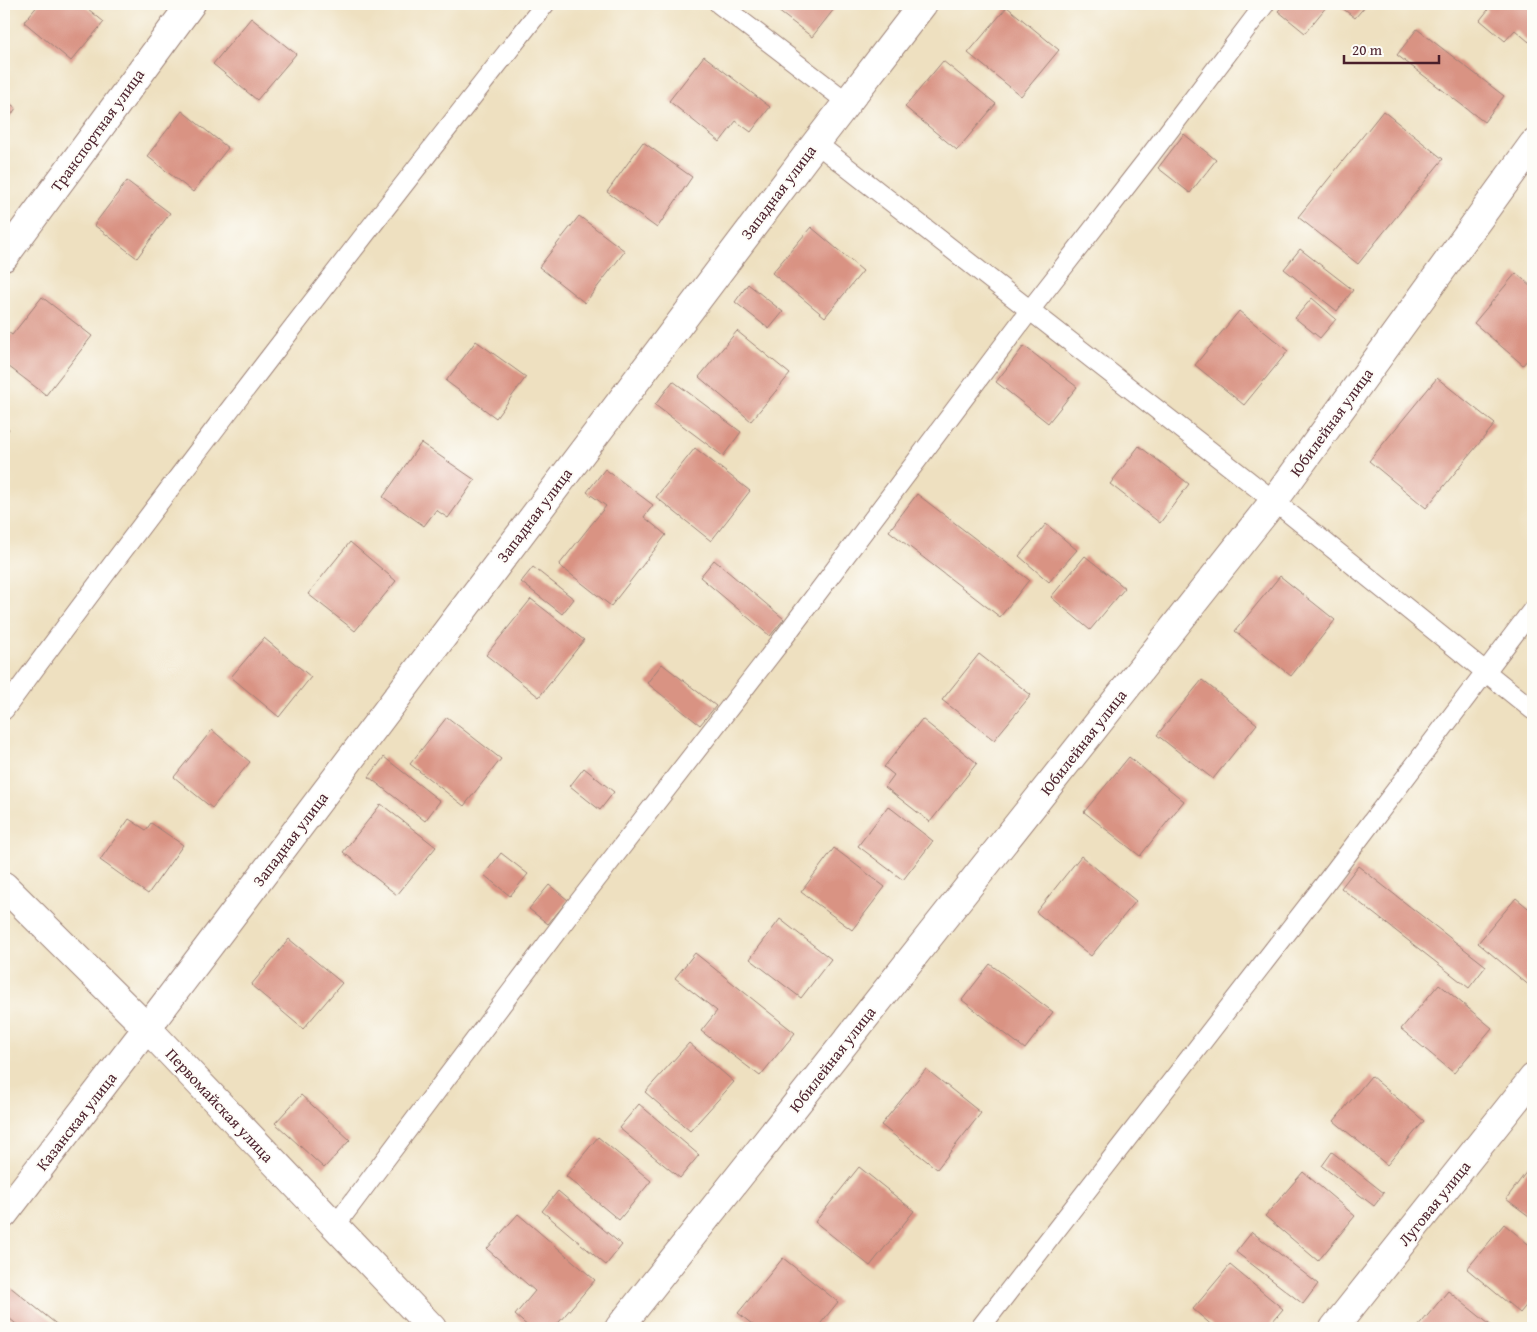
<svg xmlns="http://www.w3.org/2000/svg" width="1537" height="1332" viewBox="0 0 1537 1332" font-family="'Gentium Book Plus',serif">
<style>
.building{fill:#d99383}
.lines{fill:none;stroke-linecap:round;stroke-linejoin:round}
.lane-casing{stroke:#9c8076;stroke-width:21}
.street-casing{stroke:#9c8076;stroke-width:30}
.lane{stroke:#fff;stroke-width:19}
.street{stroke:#fff;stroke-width:28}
.labels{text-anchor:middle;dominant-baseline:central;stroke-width:4;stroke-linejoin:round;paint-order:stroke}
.street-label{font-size:16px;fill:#4a1f2b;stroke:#fdfcf7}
</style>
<rect width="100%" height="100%" fill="#fdfcf7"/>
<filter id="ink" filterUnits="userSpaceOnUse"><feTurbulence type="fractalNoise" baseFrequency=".02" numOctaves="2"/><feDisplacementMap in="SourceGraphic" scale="10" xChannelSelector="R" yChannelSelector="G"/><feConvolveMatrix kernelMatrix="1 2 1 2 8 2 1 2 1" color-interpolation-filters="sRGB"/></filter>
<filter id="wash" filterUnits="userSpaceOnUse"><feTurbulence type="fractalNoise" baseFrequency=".0096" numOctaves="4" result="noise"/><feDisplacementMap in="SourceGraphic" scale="20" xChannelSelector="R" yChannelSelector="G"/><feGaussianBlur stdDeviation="1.12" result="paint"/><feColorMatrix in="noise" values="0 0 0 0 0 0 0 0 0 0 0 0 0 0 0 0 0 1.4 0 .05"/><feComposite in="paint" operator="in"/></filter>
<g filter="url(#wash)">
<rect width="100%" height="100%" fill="#eee0c0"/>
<g id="blocks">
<!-- building -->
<path class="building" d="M39 4H82L104 22 71 61 24 22Z
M769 4H838L812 37Z
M1284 4H1325L1327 6 1305 33 1278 11Z
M1337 4H1367L1355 18Z
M1481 4H1533V36L1529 42 1515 30 1505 41 1480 20 1488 10Z
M1007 7 1059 50 1021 96 968 53Z
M251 18 296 54 257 100 213 64Z
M1417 29 1504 96 1484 122 1397 55Z
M704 56 770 107 751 132 736 121 720 142 669 101Z
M943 61 996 104 957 150 905 107Z
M4 99 16 108 4 126Z
M182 111 228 148 193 192 147 156Z
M1383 111 1443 159 1358 264 1298 217Z
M1184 134 1216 160 1190 193 1158 168Z
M643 142 692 177 657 228 607 192Z
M127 181 170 213 137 258 94 225Z
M579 216 625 251 585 303 539 267Z
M811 227 863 271 825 317 772 273Z
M1300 249 1353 290 1337 311 1284 269Z
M1516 273 1533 288V353L1523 365 1474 323Z
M748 284 783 312 769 329 735 302Z
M42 297 92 336 46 395 4 363V329L12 335Z
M1312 298 1336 319 1320 338 1295 318Z
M1239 311 1288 351 1244 405 1195 365Z
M737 331 790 374 751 421 699 377Z
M476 341 526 377 496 418 446 381Z
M1024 346 1077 387 1048 423 996 382Z
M1437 378 1495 424 1426 508 1369 461Z
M673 381 741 432 723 456 655 405Z
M4 425 9 429 4 436Z
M421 443 475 480 448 518 436 510 424 526 383 497Z
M1139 446 1189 484 1160 523 1110 484Z
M695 448 750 491 711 541 656 497Z
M605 469 653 505 644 517 666 535 611 606 559 565 606 506 587 492Z
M917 494 1029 580 1000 617 889 531Z
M1046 524 1077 550 1049 582 1019 556Z
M350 542 396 581 355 631 308 594Z
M1085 556 1125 588 1090 630 1051 597Z
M714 560 784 619 770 636 700 577Z
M533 567 574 599 562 614 521 582Z
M1280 576 1335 620 1291 676 1235 631Z
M531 599 584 640 539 697 486 655Z
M264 638 311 677 279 717 231 677Z
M979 654 1031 695 994 740 942 700Z
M662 664 716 706 700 725 647 683Z
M1202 680 1257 724 1213 779 1157 735Z
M447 717 501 759 464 806 410 764Z
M922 719 977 763 930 822 885 787 894 775 884 767Z
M212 730 250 762 212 808 174 777Z
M384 757 440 801 425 821 369 777Z
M1129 757 1184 801 1140 856 1084 812Z
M584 768 614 792 600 810 570 786Z
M381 804 436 847 397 895 343 852Z
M888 806 933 841 903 880 858 846Z
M129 819 146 830 151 823 183 845 148 894 100 860Z
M834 848 885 887 852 930 801 892Z
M501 853 528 874 510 896 484 875Z
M1081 856 1136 901 1091 956 1036 912Z
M1358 866 1486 966 1469 988 1341 888Z
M549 885 568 900 548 924 529 909Z
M1516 898 1533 912V985L1531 987 1478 943Z
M780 919 831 959 801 998 750 959Z
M289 939 342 983 303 1029 251 985Z
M695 953 795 1033 760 1076 701 1031 717 1011 675 978Z
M990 964 1053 1012 1025 1049 962 1000Z
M1439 984 1492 1028 1454 1073 1401 1029Z
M689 1043 734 1082 690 1131 645 1092Z
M926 1069 981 1113 937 1169 881 1125Z
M1371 1076 1424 1121 1387 1165 1334 1121Z
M301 1095 350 1140 324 1168 275 1123Z
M639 1104 699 1155 680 1178 619 1128Z
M598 1137 651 1181 619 1220 566 1176Z
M1332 1152 1384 1193 1374 1206 1322 1166Z
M1533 1163V1219L1506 1199Z
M859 1167 914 1211 870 1266 815 1222Z
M1303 1172 1355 1216 1318 1261 1265 1216Z
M558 1191 622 1245 606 1265 542 1211Z
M518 1214 595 1280 554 1328H530L515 1315 535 1291 487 1249Z
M1504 1224 1533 1248V1297L1520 1313 1467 1269Z
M1252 1232 1318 1284 1303 1304 1236 1252Z
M783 1258 838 1302 817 1328H757L738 1313Z
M1230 1265 1283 1309 1267 1328H1215L1193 1309Z
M4 1282 60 1327 59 1328H21L4 1314Z
M1448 1291 1494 1328H1417Z"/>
</g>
</g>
<g filter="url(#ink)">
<use href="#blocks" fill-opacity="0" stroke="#9c8076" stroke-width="1"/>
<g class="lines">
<!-- lane casing -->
<g class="lane-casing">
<path id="lane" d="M719 4 847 102
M816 143 1274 501 1533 710
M4 710C180 471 362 237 545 4
M335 1226 578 903 785 636 1030 310 1149 157 1265 4
M980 1328 1324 885 1533 609"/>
</g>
<!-- street casing -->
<g class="street-casing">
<path id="street" d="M4 257 191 4
M4 886 147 1028 432 1328
M4 1214 147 1028 816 143 923 4
M619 1328 1274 501 1533 144
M1334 1328 1533 1078"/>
</g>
<!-- lane -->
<use href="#lane" class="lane"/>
<!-- street -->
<use href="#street" class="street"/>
</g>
</g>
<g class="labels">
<!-- street labels -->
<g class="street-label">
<text transform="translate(97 130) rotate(-54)">Транспортная улица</text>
<text transform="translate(778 192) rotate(-53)">Западная улица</text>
<text transform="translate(1331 422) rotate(-54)">Юбилейная улица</text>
<text transform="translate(534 515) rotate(-53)">Западная улица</text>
<text transform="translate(1083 742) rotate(-52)">Юбилейная улица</text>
<text transform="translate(290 839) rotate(-53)">Западная улица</text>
<text transform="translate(832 1059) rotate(-52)">Юбилейная улица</text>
<text transform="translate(220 1105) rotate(47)">Первомайская улица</text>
<text transform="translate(76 1121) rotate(-52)">Казанская улица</text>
<text transform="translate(1434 1203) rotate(-51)">Луговая улица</text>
</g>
</g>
<!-- margin -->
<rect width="1537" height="1332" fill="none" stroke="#fdfcf7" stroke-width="20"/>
<!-- scale -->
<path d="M1344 55v8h95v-8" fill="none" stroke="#4a1f2b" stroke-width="2.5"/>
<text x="1352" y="55" font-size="15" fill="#4a1f2b" stroke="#fdfcf7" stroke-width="4" paint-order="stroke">20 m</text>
</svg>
